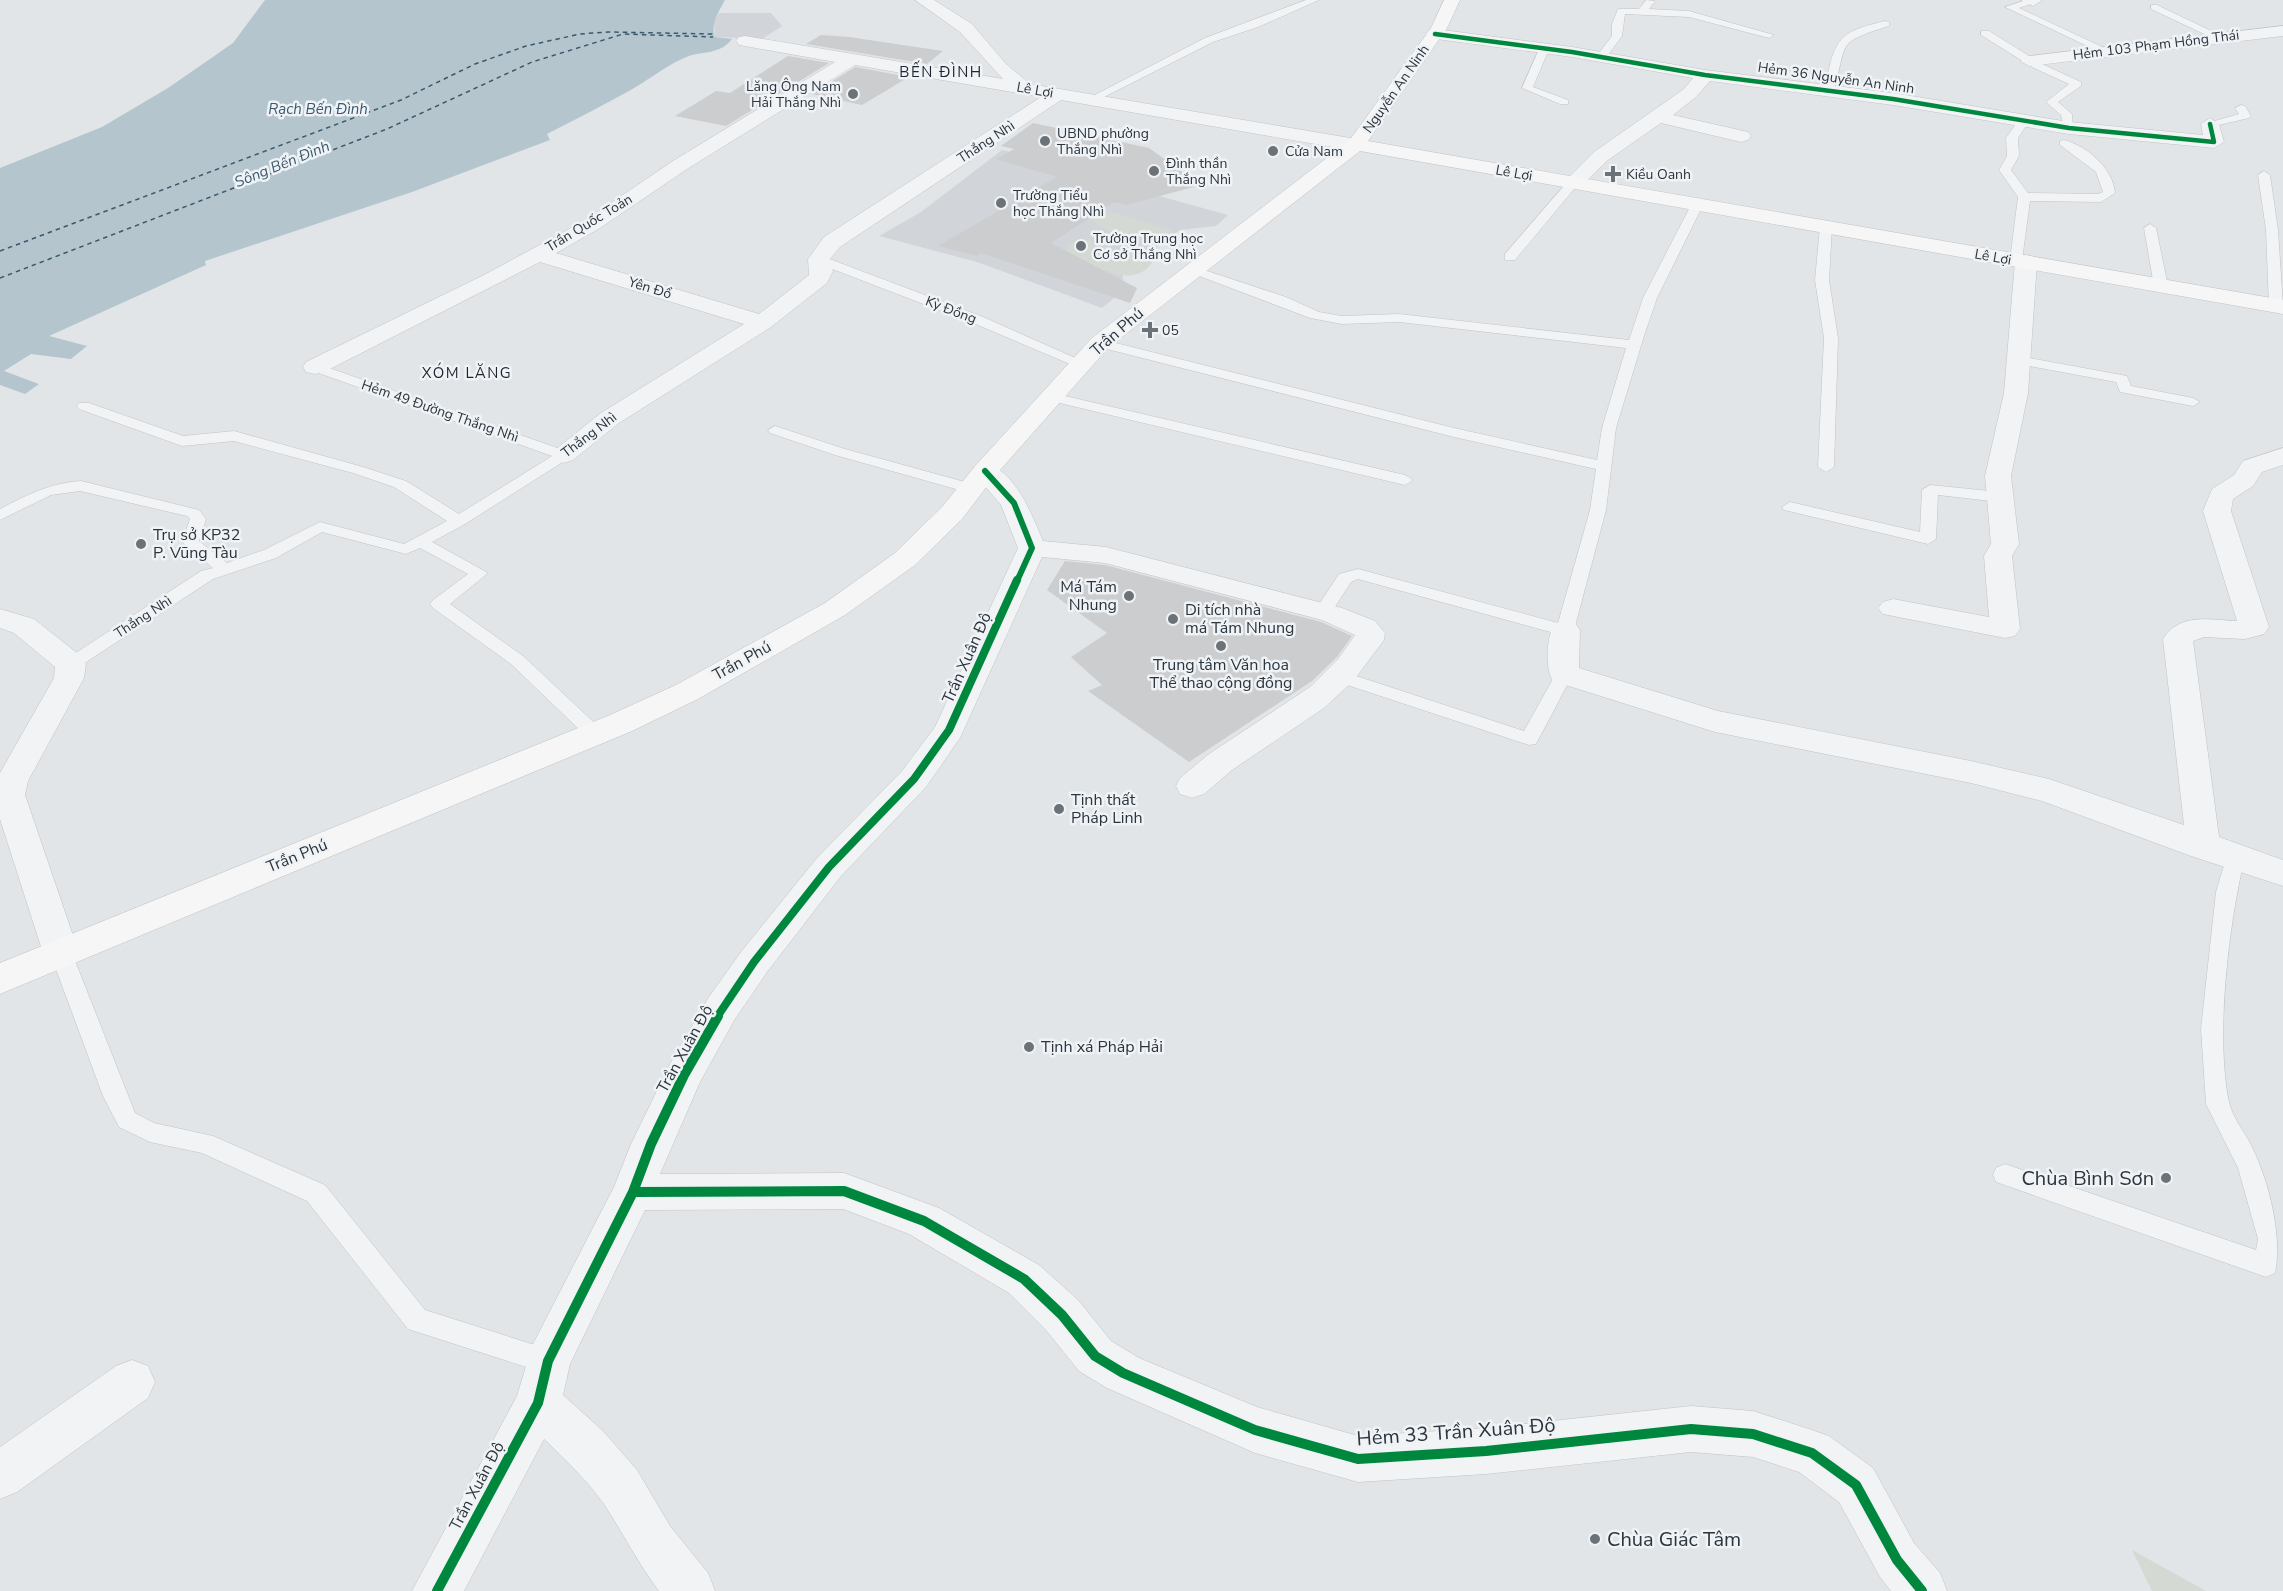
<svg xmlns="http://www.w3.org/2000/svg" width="2283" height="1591" viewBox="0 0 2283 1591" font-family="'Nunito Sans',sans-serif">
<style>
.built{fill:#d1d5da}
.green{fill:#d4dad3}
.water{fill:#b4c5ce}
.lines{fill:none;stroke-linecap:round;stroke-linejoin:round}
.ferry{stroke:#3a596d;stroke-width:1.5;stroke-dasharray:4.5 4;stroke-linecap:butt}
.building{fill:#cbcdcf}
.lane-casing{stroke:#c1c3c5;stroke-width:1}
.street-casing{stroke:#c1c3c5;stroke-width:1}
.primary-casing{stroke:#bfc2c4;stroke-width:1}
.lane{fill:#f1f3f4;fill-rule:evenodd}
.street{fill:#f1f3f4;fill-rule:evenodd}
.primary{fill:#f6f6f6;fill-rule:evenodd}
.cycleway-far3-casing{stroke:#f0f3f6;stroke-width:7}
.cycleway-far2-casing{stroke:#f0f3f6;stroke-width:9}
.cycleway-far1-casing{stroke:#f0f3f6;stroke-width:11}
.cycleway-casing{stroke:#f0f3f6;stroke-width:14}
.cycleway-far3{stroke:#00873e;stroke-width:4.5}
.cycleway-far2{stroke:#00873e;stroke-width:6}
.cycleway-far1{stroke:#00873e;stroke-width:8}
.cycleway{stroke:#00873e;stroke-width:10}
.poi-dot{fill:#6b7379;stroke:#f0f3f6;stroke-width:2}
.labels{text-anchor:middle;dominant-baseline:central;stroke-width:5;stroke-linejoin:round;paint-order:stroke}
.far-street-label{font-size:14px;fill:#2b353e;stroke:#f0f3f6}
.far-poi-label{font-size:14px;fill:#2b353e;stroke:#f0f3f6;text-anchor:start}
.far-neighbourhood-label{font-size:15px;letter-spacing:1.5px;fill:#1d262f;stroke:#f0f3f6}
.far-water-label{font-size:15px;font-style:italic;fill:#3a596d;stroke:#f0f3f6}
.street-label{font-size:16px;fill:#2b353e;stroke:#f0f3f6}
.poi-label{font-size:16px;fill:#2b353e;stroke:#f0f3f6;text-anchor:start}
.near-poi-label{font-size:20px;fill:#2b353e;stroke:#f0f3f6;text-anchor:end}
.near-street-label{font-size:20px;fill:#2b353e;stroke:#f0f3f6}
</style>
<rect width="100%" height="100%" fill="#e2e5e7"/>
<!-- built -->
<path class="built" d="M719 13H771L782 26 762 39 715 37 714 22Z
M1002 150 1108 175 1102 180 1228 215 1216 226 1180 230 1122 272 1125 289 1102 308 977 262 879 236 921 212Z"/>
<!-- green -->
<path class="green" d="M1112 212 1170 230 1180 238 1153 242 1138 236 1120 237 1119 233 1104 229 1088 218Z
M1091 240 1092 246 1106 247 1110 250 1126 252 1130 250 1143 251 1154 259C1141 285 1112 275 1091 264L1088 267 1066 254 1067 246 1076 241Z
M2132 1550 2206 1591H2152Z"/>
<!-- water -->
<path class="water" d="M265 0H725C719 11 710 25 715 37L732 39C719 56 701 50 684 58 664 67 647 81 629 91 602 106 574 120 547 134L550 140 412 192 205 261 206 265 49 336 87 346 71 359 31 354 4 371 39 384 25 394 0 385V168L102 127 168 88 233 43Z"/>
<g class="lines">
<!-- ferry -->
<path class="ferry" d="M0 251 401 100 475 64 526 46 580 34 608 32 714 34
M0 278 387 129 532 62 623 34 713 37"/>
</g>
<!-- building -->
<path class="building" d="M821 35 849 37 943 51 927 64 806 44Z
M788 56 829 63 726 126 675 116 716 91 730 93Z
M855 67 909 77 862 105 812 94Z
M1033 123 1149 148 1201 185 1126 205 1114 202 1051 243 1137 288 1130 303 981 253 977 256 938 246 1057 177 996 159 1014 149 1001 146Z
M1065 561 1105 565 1321 622 1352 636 1337 657 1312 681 1189 762 1088 691 1102 685 1071 657 1107 633 1047 590Z"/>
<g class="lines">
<!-- lane casing -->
<g class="lane-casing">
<path id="lane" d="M1306 0H1319L1258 27 1213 42 1094 102 1085 100 1205 38Z
M1646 0 1655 1 1649 9 1689 11 1774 35 1769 38 1689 17 1625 14 1622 36 1605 59H1597L1596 57 1612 36V24L1618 9H1639Z
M2026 0H2042L2019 8 2115 53 2106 55 2005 7Z
M2151 5H2157L2226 38 2217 40 2151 9Z
M1885 21 1889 22V26C1835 43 1848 41 1834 90L1825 92C1824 85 1827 77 1829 69 1837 32 1850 30 1885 21Z
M1981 31H1989L2042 64 2081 82V86L2058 102 2072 114 2073 130H2065L2061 115 2046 102 2069 84 2034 68 1981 35Z
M1540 47 1549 49 1533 87 1568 100V104H1560L1522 88Z
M2241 105 2245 106 2251 116 2249 118 2210 127 2204 124 2239 114 2235 108Z
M2024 117 2030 120 2018 138 2019 156 2011 170 2028 193 2098 194 2103 192 2096 172 2060 145V141L2064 140C2087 146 2113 168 2115 193L2101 202 2030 201 2022 260 2016 264 2010 260 2018 197 1999 170 2007 156 2006 138 2020 118Z
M2264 171 2270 175 2278 230 2283 306 2276 310 2269 306 2266 230 2258 175Z
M1569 180 1579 183 1515 260H1505V254Z
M1698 199 1704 203 1657 298 1644 336 1616 428 1606 510 1574 630 1565 636 1358 579 1351 582 1329 616H1317L1314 612 1339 574 1358 569 1558 623 1590 510 1596 469 1454 437 1095 346 1093 343 1100 339 1454 428 1597 460 1602 428 1626 348 1399 322 1342 324 1310 318 1186 271 1193 267 1198 268 1286 297 1319 312 1342 316 1399 314 1629 340 1643 298 1692 203Z
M1826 223 1832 227 1829 280 1838 338 1834 467 1826 472 1818 467 1824 338 1815 280 1820 227Z
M2150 224 2156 228 2168 286 2161 290 2154 286 2144 228Z
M819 255 983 317 1089 364 1082 368 1077 367 973 323 814 262 813 259Z
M2018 356 2127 376 2131 386 2193 398 2200 402 2193 406 2120 392 2116 382 2013 363 2011 360Z
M315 363 569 452 572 455 569 458 465 524 432 542 488 573 450 604 523 656 601 729 603 733 601 737H587L511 664 433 608 430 604 433 600 468 574 420 548 406 554 322 532 276 558 213 579 77 668H65L62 664 65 660 201 571 213 568 182 542 190 519 187 516 80 491 51 495 0 520V509C27 495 50 483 81 481L199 510 206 519 199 541 227 563 264 550 320 522 404 544 447 521 394 487 353 473 234 441 182 446 79 409 77 406 79 403H89L183 436 234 431 363 467 406 481 459 514 552 456 310 370V364Z
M1052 393 1405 475 1413 480 1405 485 1047 400 1045 397 1047 394Z
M775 426 845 449 976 485 978 488 970 493 835 455 770 433 768 430Z
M1930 485 2000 492 2008 497 2000 502 1938 495 1936 539 1928 544 1784 510 1782 507 1790 502 1920 532 1922 490Z
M1564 668 1573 674 1536 744 1529 745 1335 681 1332 677 1335 673H1347L1524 731 1558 670Z
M2235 850 2242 852 2245 857C2229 921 2215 1037 2229 1102 2232 1116 2243 1130 2250 1143 2268 1178 2283 1235 2275 1273L2266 1277 1996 1182 1993 1175 1996 1168 2005 1164 2256 1250 2258 1239 2238 1168 2206 1104 2201 1029 2216 892 2228 852Z
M61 945 69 947 72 953 135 1113 154 1123 213 1136 325 1185 425 1310 557 1352 561 1361 557 1370 548 1374 408 1329 307 1201 202 1153 150 1142 119 1127 103 1096 50 953 53 947Z"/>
</g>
<!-- street casing -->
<g class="street-casing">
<path id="street" d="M915 0H934L972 24 1006 64 1030 84 1356 139 1366 145 1356 151 1061 100 840 247 830 259 833 271 827 283 771 327 619 423 573 460 564 463 555 460 551 455 555 450 601 413 744 324 540 262 324 372 315 374 306 372 303 367 306 362 484 275 586 220 673 161 835 62 739 45 736 41 739 37 745 36 1003 79 960 32ZM855 65 1041 97 824 237 808 259 809 275 759 314 556 253 600 228 687 169Z
M2021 0H2041V1L2033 6Z
M2283 26V36L2029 66 2020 61 2029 56Z
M1435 29 1572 47 1705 70 1893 93 2069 122 2203 135 2201 124 2210 118 2219 124 2224 142 2214 148 2069 134 1893 105 1710 81 1696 97 1673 115 1748 132 1751 136 1748 140 1741 142 1661 123 1608 160 1580 187H1566L1563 183 1594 152 1684 89 1693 78 1572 57 1429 38 1426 34 1429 30Z
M2026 255 2034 257 2037 262 2028 393 2011 476 2019 544 2012 556 2020 629 2015 636 2005 638 1883 614 1878 608 1883 602 1893 599 1989 617 1984 556 1991 544 1985 476 2004 393 2015 262 2018 257Z
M2283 448V465L2262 472 2253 486 2233 499 2231 511 2269 627 2264 634 2245 639 2204 637 2193 641 2219 837 2283 860V886L2191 856 2042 801 1971 783 1715 732 1553 681C1545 669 1546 636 1555 623L1565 621 1575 623 1580 630 1579 668 1718 711 1971 761 2049 779 2184 825 2163 639C2180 612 2210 620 2237 621L2203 511 2212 489 2234 475 2243 461Z
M985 463C1015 470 1032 515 1043 541L1106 547 1342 608 1375 621 1385 633 1384 640 1354 680 1324 708 1232 770 1204 794 1192 798 1180 794 1176 786 1180 778 1209 754 1310 687 1339 658 1355 635 1322 620 1105 563 1042 557 960 738 926 787 841 876 767 972 735 1019 700 1082 660 1174 844 1173 939 1208 1039 1265 1078 1300 1111 1341 1139 1358 1257 1407 1358 1436 1486 1428 1691 1406 1753 1411 1812 1430 1829 1436 1873 1468 1914 1543 1940 1573 1947 1591H1891L1880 1577 1839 1502 1799 1472 1753 1457 1691 1452 1486 1474 1358 1482 1255 1453 1107 1388 1079 1371 1046 1330 1009 1293 909 1234 843 1209 645 1210 570 1364 563 1395 603 1431 637 1470 670 1526 708 1573 715 1591H659C638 1563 623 1533 604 1504 587 1480 565 1459 544 1439L464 1591H412L517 1396 532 1346 614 1187 631 1144 670 1064 709 997 741 952 817 858 902 771 935 727 1018 548 1001 505 972 471 976 465Z
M0 609 34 619 82 657 86 664 84 678 28 781 25 795 79 953 74 963 61 967 48 963 43 953 0 819V773L54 678 55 667 14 633 0 628Z
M132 1360 148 1366 155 1382 148 1398 17 1492 0 1499V1447L116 1366Z"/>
</g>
<!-- primary casing -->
<g class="primary-casing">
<path id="primary" d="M1444 0H1460L1447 28 1368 141 2283 300V314L1360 151 1108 348 994 477 962 519 915 565 845 615 698 699 632 731 0 994V963L610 715 676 685 825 603 895 553 942 507 976 465 1092 338 1349 141 1431 28Z"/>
</g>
<!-- lane -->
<use href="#lane" class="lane"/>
<!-- street -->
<use href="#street" class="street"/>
<!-- primary -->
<use href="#primary" class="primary"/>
<!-- cycleway-far3 casing -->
<g class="cycleway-far3-casing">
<path id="cycleway-far3" d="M1435 34 1572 52 1705 75 1893 99 2069 128 2214 142 2210 124"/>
</g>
<!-- cycleway-far2 casing -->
<g class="cycleway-far2-casing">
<path id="cycleway-far2" d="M985 471 1014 503 1032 548 1017 581"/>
</g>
<!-- cycleway-far1 casing -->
<g class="cycleway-far1-casing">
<path id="cycleway-far1" d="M717 1017 754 962 829 867 914 779 949 730 1017 580"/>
</g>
<!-- cycleway casing -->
<g class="cycleway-casing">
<path id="cycleway" d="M633 1192 844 1191 924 1221 1024 1279 1062 1315 1095 1356 1123 1373 1255 1430 1358 1459 1486 1451 1691 1429 1753 1434 1812 1453 1856 1485 1897 1560 1922 1591
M437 1591 538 1403 548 1361 633 1192 651 1144 684 1075 718 1016"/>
</g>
<!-- cycleway-far3 -->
<use href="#cycleway-far3" class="cycleway-far3"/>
<!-- cycleway-far2 -->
<use href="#cycleway-far2" class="cycleway-far2"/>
<!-- cycleway-far1 -->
<use href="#cycleway-far1" class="cycleway-far1"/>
<!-- cycleway -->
<use href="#cycleway" class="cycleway"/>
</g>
<!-- markers -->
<g class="poi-dot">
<circle cx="853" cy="94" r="6"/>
<circle cx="1045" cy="141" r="6"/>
<circle cx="1273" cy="151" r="6"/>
<circle cx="1154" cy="171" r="6"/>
<path d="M1610 165h6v6h6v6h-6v6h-6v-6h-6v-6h6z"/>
<circle cx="1001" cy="203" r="6"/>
<circle cx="1081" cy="246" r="6"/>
<path d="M1147 321h6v6h6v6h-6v6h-6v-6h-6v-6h6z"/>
<circle cx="141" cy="544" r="6"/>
<circle cx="1129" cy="596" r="6"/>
<circle cx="1173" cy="619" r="6"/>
<circle cx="1221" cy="646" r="6"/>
<circle cx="1059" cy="809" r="6"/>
<circle cx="1029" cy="1047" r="6"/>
<circle cx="2166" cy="1178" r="6"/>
<circle cx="1595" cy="1539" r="6"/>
</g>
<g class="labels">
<!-- far-street labels -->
<g class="far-street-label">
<text transform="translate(2156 45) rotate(-7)">Hẻm 103 Phạm Hồng Thái</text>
<text transform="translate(1836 78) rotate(8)">Hẻm 36 Nguyễn An Ninh</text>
<text transform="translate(1396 89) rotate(-55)">Nguyễn An Ninh</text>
<text transform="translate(1035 90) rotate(10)">Lê Lợi</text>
<text transform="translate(986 142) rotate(-33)">Thắng Nhì</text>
<text transform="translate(1514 173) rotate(10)">Lê Lợi</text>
<text transform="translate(589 223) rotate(-31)">Trần Quốc Toản</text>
<text transform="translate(1993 257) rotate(10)">Lê Lợi</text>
<text transform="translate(650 288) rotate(17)">Yên Đổ</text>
<text transform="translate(951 310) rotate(21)">Kỳ Đồng</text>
<text transform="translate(440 411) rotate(19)">Hẻm 49 Đường Thắng Nhì</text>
<text transform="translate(589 435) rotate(-37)">Thắng Nhì</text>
<text transform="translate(143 617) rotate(-33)">Thắng Nhì</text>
</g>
<!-- far-poi labels -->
<g class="far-poi-label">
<text x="841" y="86" text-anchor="end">Lăng Ông Nam<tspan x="841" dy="16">Hải Thắng Nhì</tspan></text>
<text x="1057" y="133">UBND phường<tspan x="1057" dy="16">Thắng Nhì</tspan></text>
<text x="1285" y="151">Cửa Nam</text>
<text x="1166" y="163">Đình thần<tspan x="1166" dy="16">Thắng Nhì</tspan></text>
<text x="1626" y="174">Kiều Oanh</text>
<text x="1013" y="195">Trường Tiểu<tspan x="1013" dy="16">học Thắng Nhì</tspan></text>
<text x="1093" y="238">Trường Trung học<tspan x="1093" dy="16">Cơ sở Thắng Nhì</tspan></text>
<text x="1162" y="330">05</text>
</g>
<!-- far-neighbourhood labels -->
<g class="far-neighbourhood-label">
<text x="941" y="72">BẾN ĐÌNH</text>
<text x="467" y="373">XÓM LĂNG</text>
</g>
<!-- far-water labels -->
<g class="far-water-label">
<text x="318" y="109">Rạch Bến Đình</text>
<text transform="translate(282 164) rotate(-22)">Sông Bến Đình</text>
</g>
<!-- street labels -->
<g class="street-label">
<text transform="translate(1117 332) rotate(-41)">Trần Phú</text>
<text transform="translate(967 658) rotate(-66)">Trần Xuân Độ</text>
<text transform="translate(742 661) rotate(-29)">Trần Phú</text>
<text transform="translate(297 856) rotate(-22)">Trần Phú</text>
<text transform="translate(685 1049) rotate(-61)">Trần Xuân Độ</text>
<text transform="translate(477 1486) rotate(-62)">Trần Xuân Độ</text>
</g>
<!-- poi labels -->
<g class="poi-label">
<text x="153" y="535">Trụ sở KP32<tspan x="153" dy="18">P. Vũng Tàu</tspan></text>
<text x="1117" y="587" text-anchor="end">Má Tám<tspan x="1117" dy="18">Nhung</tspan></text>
<text x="1185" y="610">Di tích nhà<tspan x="1185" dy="18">má Tám Nhung</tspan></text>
<text x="1221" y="665" text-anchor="middle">Trung tâm Văn hoa<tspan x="1221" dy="18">Thể thao cộng đồng</tspan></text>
<text x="1071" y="800">Tịnh thất<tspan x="1071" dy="18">Pháp Linh</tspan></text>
<text x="1041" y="1047">Tịnh xá Pháp Hải</text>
</g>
<!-- near-poi labels -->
<g class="near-poi-label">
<text x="2154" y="1178">Chùa Bình Sơn</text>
<text x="1607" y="1539" text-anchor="start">Chùa Giác Tâm</text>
</g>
<!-- near-street labels -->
<g class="near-street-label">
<text transform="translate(1456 1432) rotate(-4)">Hẻm 33 Trần Xuân Độ</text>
</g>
</g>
</svg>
